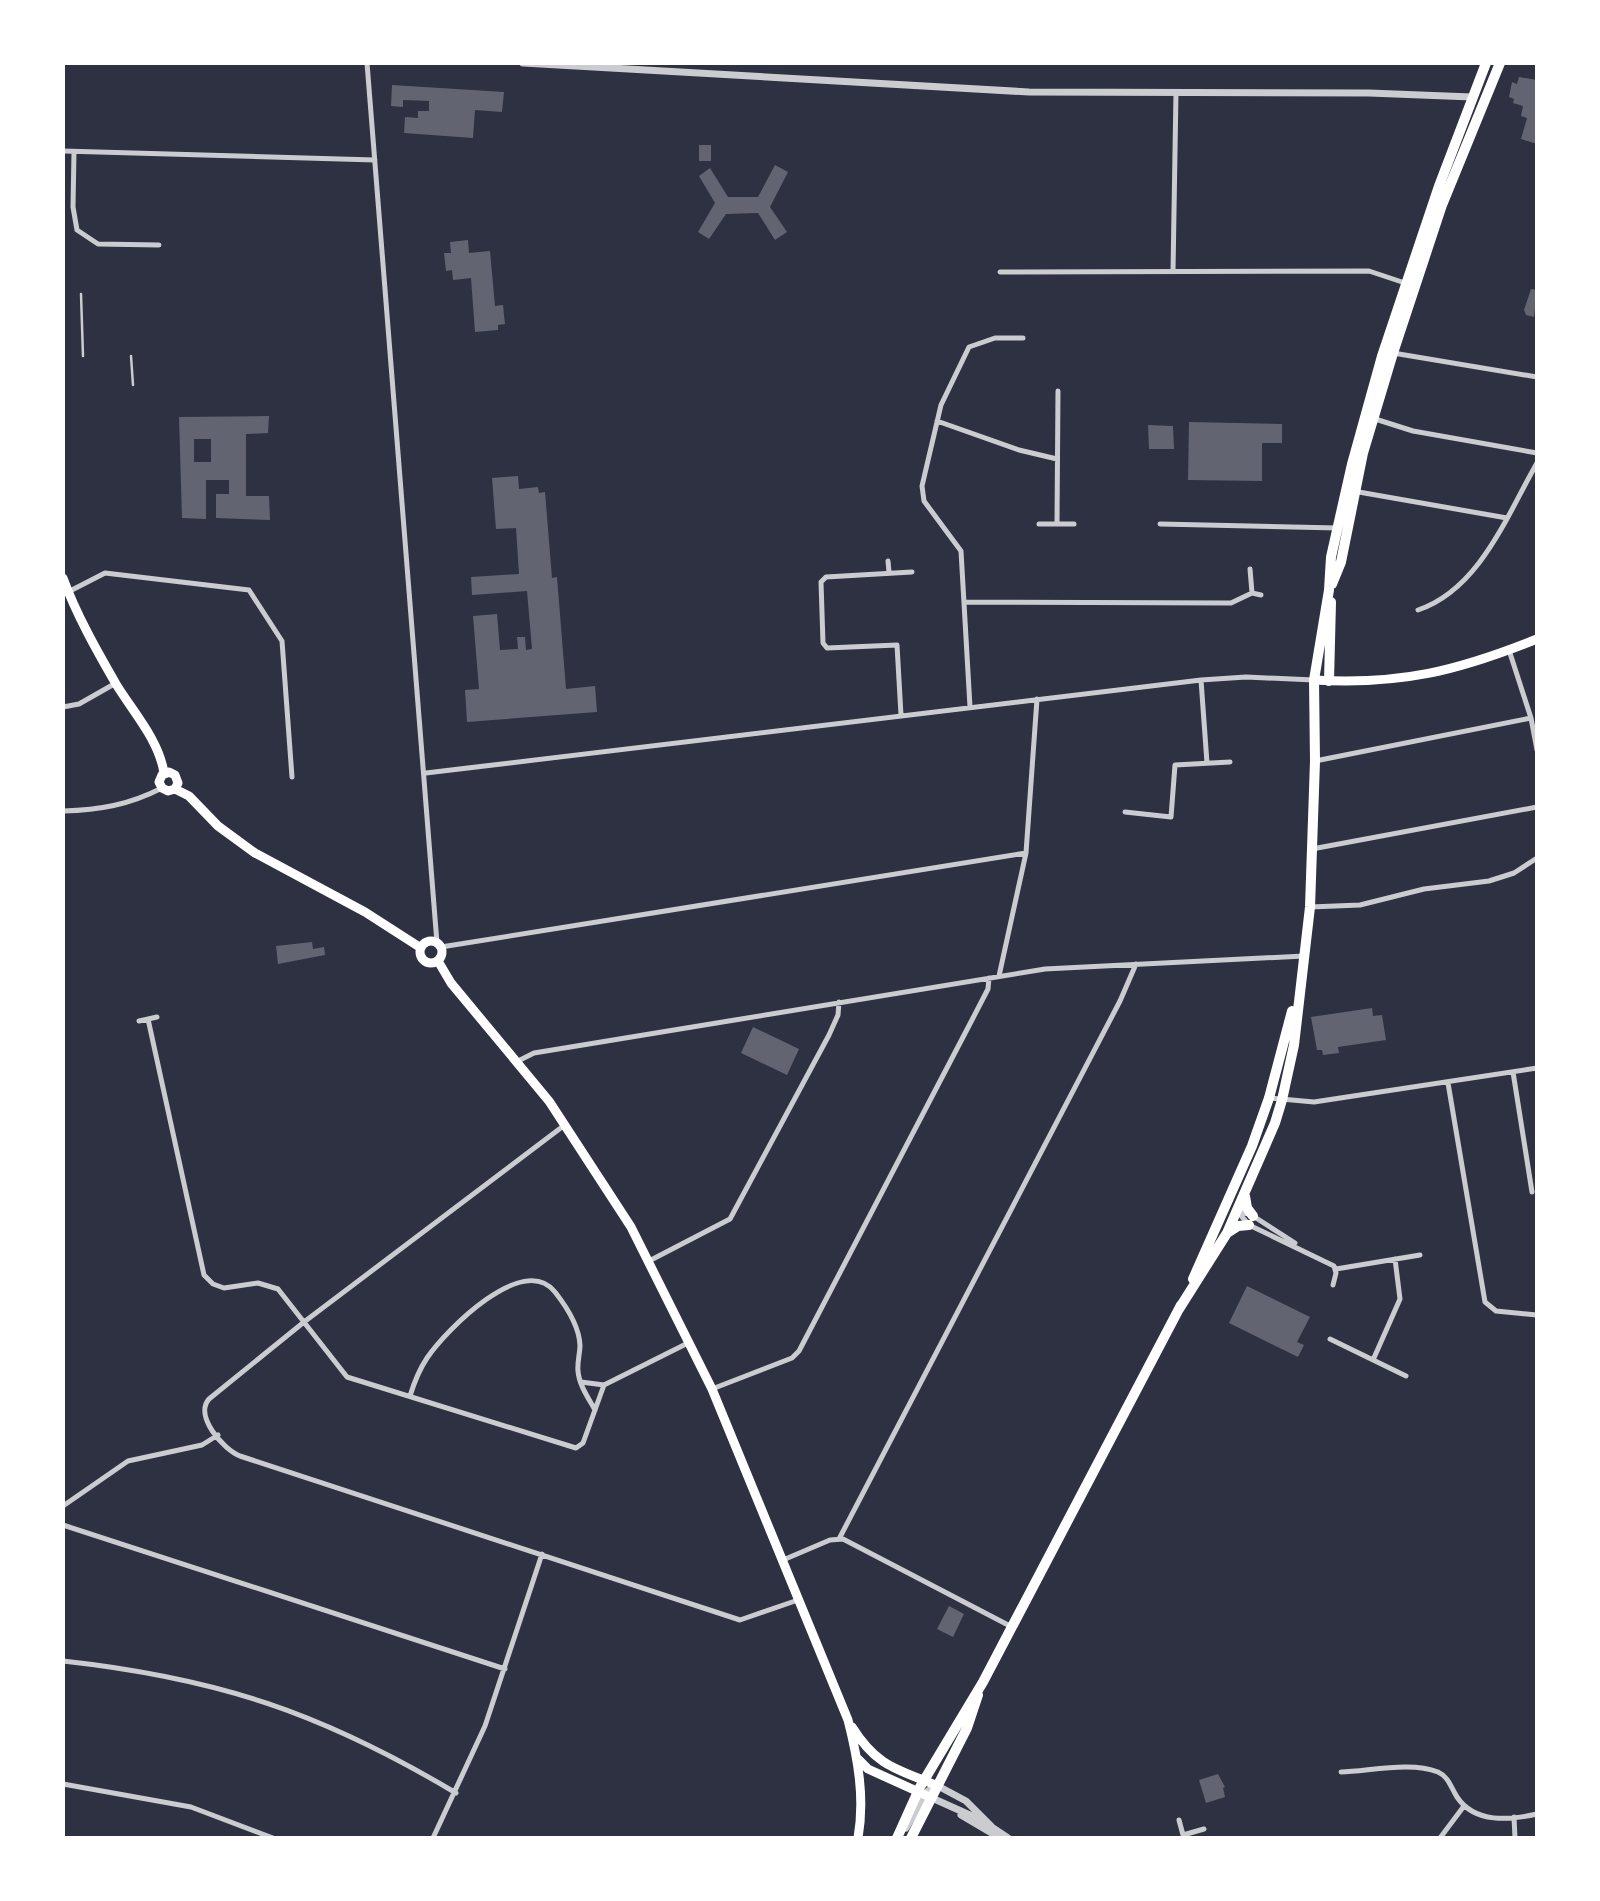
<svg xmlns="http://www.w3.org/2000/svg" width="1600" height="1901" viewBox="0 0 1600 1901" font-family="Lato,sans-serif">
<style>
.building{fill:#626471;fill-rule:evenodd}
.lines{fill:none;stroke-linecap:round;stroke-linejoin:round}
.service{stroke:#caccd0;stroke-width:2.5}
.minor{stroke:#caccd0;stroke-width:5}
.tertiary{stroke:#caccd0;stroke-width:7}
.primary{stroke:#fff;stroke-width:9}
.trunk{stroke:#fff;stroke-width:10}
</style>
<rect width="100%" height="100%" fill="#2d3142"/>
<!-- building -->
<path class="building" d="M1519 77 1537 80V144L1521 139 1527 118 1521 116 1523 106 1513 103 1514 99 1509 97 1512 82 1517 84Z
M392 85 504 92 502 112 475 110 473 138 404 133 405 117 418 118V111H429V101L403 100V107L391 106Z
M699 145H711V161H699Z
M775 165 788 172 770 207 787 232 775 240 758 213 726 214 709 239 698 232 715 203 699 176 710 168 728 197H758Z
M468 240 469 253 490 251 495 306 503 305 505 324 498 325V330L475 332 471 278 453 280 452 270 446 271 444 253H451L450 242Z
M1531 289 1537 290 1534 317 1526 315 1524 310Z
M269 416 268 433 246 434V496H269L270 520 216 518V494H229V480H206V519L182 518 179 417ZM194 439H211V462H194Z
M1189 422 1282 424V443H1262V481L1188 480Z
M1148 425 1173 426 1174 449H1149Z
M518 476 519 489 538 487 539 493 545 492 552 578 557 577 566 689 595 686 597 712 467 722 465 690 479 689 473 616 497 614 500 650 518 649 517 637H525L526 650 532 649 527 591 472 595 471 577 519 574 516 528 496 529 492 478Z
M312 942 313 949 324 947 325 955 278 964 276 946Z
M1372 1008 1373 1016 1382 1015 1386 1040 1338 1047 1339 1053 1323 1055 1322 1050H1317L1311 1017Z
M753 1027 799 1049 787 1075 741 1053Z
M1247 1286 1310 1317 1297 1342 1304 1345 1298 1357 1229 1323Z
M949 1606 964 1614 953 1637 937 1629Z
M1218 1774 1225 1787 1223 1788 1225 1797 1206 1803 1199 1780Z"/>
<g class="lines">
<!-- service -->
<path class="service" d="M81 294 83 356
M131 356 133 385"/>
<!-- minor -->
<path class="minor" d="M367 63 437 943
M63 151 375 160
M74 152 73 207 77 230 98 244 159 245
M1000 272 1369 271 1408 284
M1173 272 1176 92
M1393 353 1537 377
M1372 418 1413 431 1537 453
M937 421 1019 450 1057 459
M1353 491 1507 518
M1039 524H1074
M1057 524 1058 391
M1160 524 1338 528
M888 561 889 572
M1250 569 1252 593 1261 595
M68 592 105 573 249 590 282 641 292 777
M964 602 1231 603 1252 593
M1418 610C1480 589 1507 515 1537 463
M1509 650 1531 718 1537 750
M1201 680 1207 763
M63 707 79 704 116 683
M970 707 961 551 924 501 922 486 941 405 969 347 995 338H1023
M901 715 897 645 827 648 823 643 821 582 826 577 912 572
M1315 761 1531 718
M426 773 1201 680 1246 677 1314 680
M63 811C99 810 129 805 162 788
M1125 812 1171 817 1175 765 1230 762
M1312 849 1537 807
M1310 907 1360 905 1424 889 1489 881 1514 873 1537 858
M441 947 1026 853
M999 976 1026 853 1037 699
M148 1019 204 1275 213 1284 224 1288 258 1283 278 1289 347 1377 576 1448 583 1443 604 1385 690 1342
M139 1021 157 1017
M518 1061 534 1053 1045 969 1304 956
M1513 1072 1532 1192
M1448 1083 1485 1302 1496 1311 1537 1315
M1269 1098 1314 1102 1537 1068
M566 1124 304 1322 209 1399C194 1416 223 1449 240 1456L740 1620 798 1600
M1237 1210 1253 1216 1295 1243
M1237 1211 1249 1225 1334 1266 1336 1273 1333 1285
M649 1261 730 1219 829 1035 838 1015 839 1002
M1336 1269 1420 1255
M1330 1339 1406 1376
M1373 1360 1400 1299 1395 1259
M581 1382 604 1385
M712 1389 792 1358 799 1351 973 1018 988 989 989 978
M410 1396C414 1383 419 1370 427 1358 446 1330 523 1252 555 1292 566 1306 579 1326 580 1345 580 1353 577 1363 578 1371 579 1385 589 1399 595 1410
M63 1506 128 1461 202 1445 218 1435
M63 1525 505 1669
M839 1539 1120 1001 1136 964
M783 1560 830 1540 843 1539 1012 1627
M63 1661C218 1678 322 1713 456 1793
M1341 1772C1370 1771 1411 1761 1438 1772 1449 1777 1451 1788 1457 1797 1475 1824 1510 1820 1537 1814
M63 1784 191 1807 273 1838
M1514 1817 1515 1838
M1179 1820 1183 1835
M1183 1835 1204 1829
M433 1838 485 1726 542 1554
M1440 1838 1464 1806"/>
<!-- tertiary -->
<path class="tertiary" d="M523 63 1029 92 1369 93 1472 97
M932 1798 981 1820 1008 1838
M961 1815 1000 1838
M906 1828 928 1791 938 1786 966 1801 991 1826"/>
<!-- primary -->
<path class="primary" d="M63 578C76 614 97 651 116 684 133 712 159 740 164 773
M1314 680C1401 685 1457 671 1537 639
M175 789 178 783 175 775 169 772 162 775 159 782 162 788 168 791 175 789 189 796 218 826 255 853 365 912 421 948
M420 952a11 11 0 1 1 22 0a11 11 0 1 1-22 0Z
M438 961 451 983 549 1101 631 1227 712 1389 848 1720C858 1759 865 1798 858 1838
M852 1727C877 1767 897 1769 938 1786
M858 1759 868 1769 932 1798"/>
<!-- trunk -->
<path class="trunk" d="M1332 584 1341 562 1363 453 1393 353 1442 205 1500 63
M1329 681 1331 602
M1245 1196 1247 1208 1253 1216
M1227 1233 1238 1226 1249 1225
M1193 1279 1252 1146 1269 1098 1292 1011
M1179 1309 1227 1233 1275 1123 1282 1100 1294 1045 1310 907 1315 761 1314 680 1329 590 1331 557 1352 464 1382 356 1439 186 1486 63
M897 1838 920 1787 983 1682 1181 1305
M911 1838 967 1728 978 1695"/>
</g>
<!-- border -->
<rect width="1600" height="1901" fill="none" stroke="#ffffff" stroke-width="130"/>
</svg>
